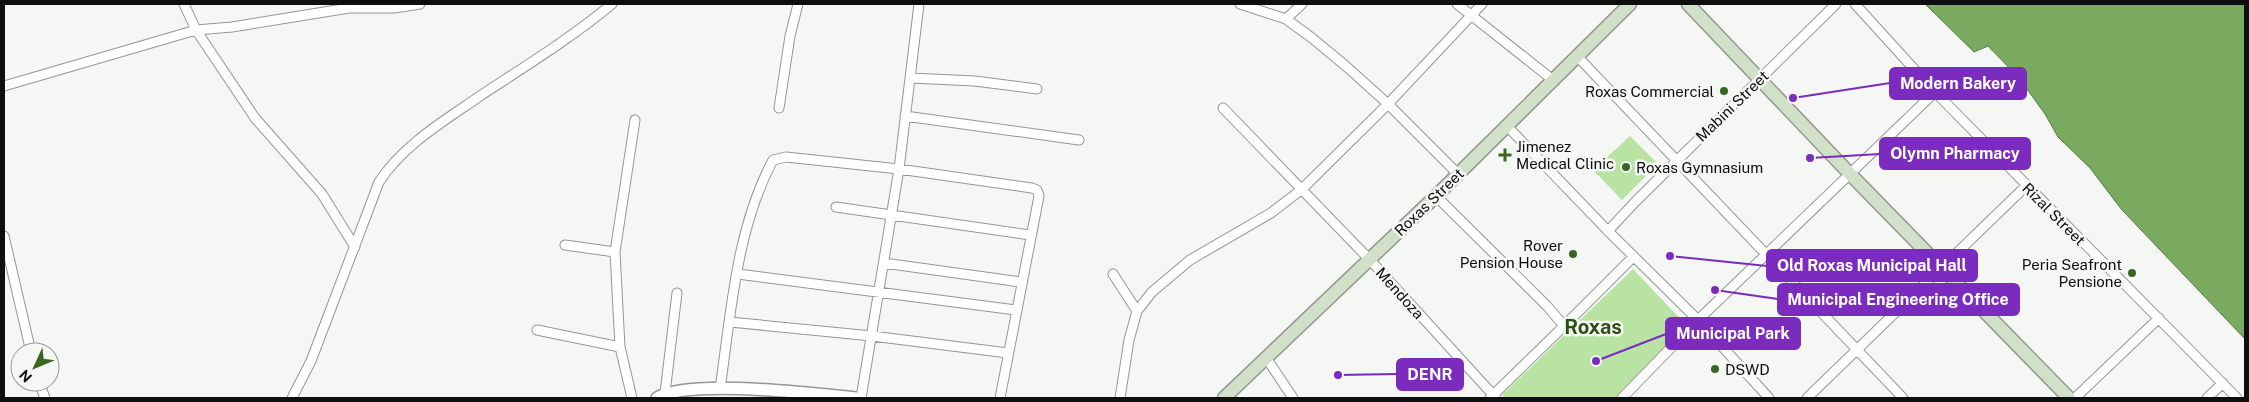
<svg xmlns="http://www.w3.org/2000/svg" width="2249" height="402" viewBox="0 0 2249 402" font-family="'Public Sans',sans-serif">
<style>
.green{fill:#b8e3a3}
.water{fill:#79aa60;stroke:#597b47}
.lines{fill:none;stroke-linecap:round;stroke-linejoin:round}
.minor-casing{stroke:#959793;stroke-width:11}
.tertiary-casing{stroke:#959793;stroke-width:14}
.secondary-casing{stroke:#959793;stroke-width:15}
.minor{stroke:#fff;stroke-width:9}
.tertiary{stroke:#fff;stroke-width:11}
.secondary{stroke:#d1e1c8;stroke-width:12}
.poi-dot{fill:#3b6522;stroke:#f4f7f3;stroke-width:2}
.labels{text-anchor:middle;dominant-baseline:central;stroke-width:5;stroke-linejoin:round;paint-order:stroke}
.poi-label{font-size:15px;fill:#0d0e0d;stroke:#f4f7f3;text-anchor:end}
.street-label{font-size:15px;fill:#0d0e0d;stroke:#f4f7f3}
.district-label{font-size:20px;font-weight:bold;fill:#2b5012;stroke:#f4f7f3}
.leader{fill:none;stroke:#7b2cbf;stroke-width:2}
.callout-dot{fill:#7b2cbf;stroke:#f4f7f3;stroke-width:2}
.callout{fill:#7b2cbf;stroke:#7b2cbf;stroke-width:2}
.callout-label{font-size:16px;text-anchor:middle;font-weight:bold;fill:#fff}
</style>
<rect width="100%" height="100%" fill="#f4f7f3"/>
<!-- green -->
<path class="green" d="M1630 136 1658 164 1622 200 1593 170Z
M1633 269 1689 328 1617 398H1505L1502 395Z"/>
<!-- water -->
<path class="water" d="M1925 4H2245V339L2122 210 2090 168 2058 137 2045 114 2019 78 1988 46 1974 52Z"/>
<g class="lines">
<!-- minor casing -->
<g class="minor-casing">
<path id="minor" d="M184 4 196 30 255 118 322 194 355 247
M1240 4 1286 19 1312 38 1347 67 1388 104 1458 174
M1457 4 1553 80
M1855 4 1935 92 2237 398
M1286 19 1302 4
M1577 56 1903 398
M910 78 975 81 1037 89
M4 86 196 30 232 27 349 8H395L420 4
M779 108 790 36 798 4
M1223 108 1370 260 1496 398
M905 116 1079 140
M1507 126 1608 231 1698 320 1769 398
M1436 196 1547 306 1564 326 1633 257
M836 207 1030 235
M1608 231 1636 201 1836 4
M4 236 31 352
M565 245 615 252
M884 263 1021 282
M738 274 1016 310
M1113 274 1137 311
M730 322 872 336 1008 353
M537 330 620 347
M1267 359 1293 398
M39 382 45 398
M720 389C731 313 736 229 773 160L786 157 899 169 1032 188 1037 190 1039 196 1000 398
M665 393 677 293
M292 398 311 361 379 182C403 145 444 121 480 96 524 67 571 38 612 4
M632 398 620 347 615 252 635 120
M861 398 899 169 919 4
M1120 398 1129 340 1137 311 1152 292 1190 260 1271 213 1301 190 1388 104 1482 4
M1490 398 1564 326
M1622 398 1698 320 1935 92
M1807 398 2026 186
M2075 398 2159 318
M2207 398 2223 383"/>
</g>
<!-- tertiary casing -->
<g class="tertiary-casing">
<path id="tertiary" d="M657 398C689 378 814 394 856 398"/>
</g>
<!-- secondary casing -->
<g class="secondary-casing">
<path id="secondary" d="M1688 4 1850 174 2069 398
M1224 398 1436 196 1630 4"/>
</g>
<!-- minor -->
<use href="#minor" class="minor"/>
<!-- tertiary -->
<use href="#tertiary" class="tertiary"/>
<!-- secondary -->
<use href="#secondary" class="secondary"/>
</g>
<!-- markers -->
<g class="poi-dot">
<circle cx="1724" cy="91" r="5"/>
<path d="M1502.5 147.5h5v5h5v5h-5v5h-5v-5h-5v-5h5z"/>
<circle cx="1626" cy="167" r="5"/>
<circle cx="1573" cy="254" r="5"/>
<circle cx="2132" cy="273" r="5"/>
<circle cx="1715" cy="369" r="5"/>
</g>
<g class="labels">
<!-- poi labels -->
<g class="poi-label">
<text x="1714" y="91">Roxas Commercial</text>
<text x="1516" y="146" text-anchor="start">Jimenez<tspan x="1516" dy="17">Medical Clinic</tspan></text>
<text x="1636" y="167" text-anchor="start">Roxas Gymnasium</text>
<text x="1563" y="245">Rover<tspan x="1563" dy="17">Pension House</tspan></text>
<text x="2122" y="264">Peria Seafront<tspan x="2122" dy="17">Pensione</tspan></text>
<text x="1725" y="369" text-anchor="start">DSWD</text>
</g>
<!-- street labels -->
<g class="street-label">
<text transform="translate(1732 106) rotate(-44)">Mabini Street</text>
<text transform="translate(1429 202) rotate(-44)">Roxas Street</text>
<text transform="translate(2054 214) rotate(45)">Rizal Street</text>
<text transform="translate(1400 293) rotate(48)">Mendoza</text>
</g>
<!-- district labels -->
<g class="district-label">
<text x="1593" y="327">Roxas</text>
</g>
</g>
<!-- callouts -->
<path class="leader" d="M1793 98L1890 83M1810 158L1880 154M1670 256L1767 266M1715 290L1778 299M1596 361L1666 334M1338 375L1397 374"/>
<g class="callout-dot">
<circle cx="1793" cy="98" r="5"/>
<circle cx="1810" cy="158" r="5"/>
<circle cx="1670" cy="256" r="5"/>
<circle cx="1715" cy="290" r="5"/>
<circle cx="1596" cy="361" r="5"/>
<circle cx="1338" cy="375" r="5"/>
</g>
<g class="callout">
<rect x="1890" y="68" width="136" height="31" rx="5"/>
<rect x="1880" y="138" width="150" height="31" rx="5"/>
<rect x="1767" y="250" width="210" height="31" rx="5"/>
<rect x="1778" y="284" width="241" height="31" rx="5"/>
<rect x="1666" y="318" width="134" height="31" rx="5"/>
<rect x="1397" y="359" width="66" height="31" rx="5"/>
</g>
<g class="callout-label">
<text x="1958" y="89">Modern Bakery</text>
<text x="1955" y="159">Olymn Pharmacy</text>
<text x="1872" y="271">Old Roxas Municipal Hall</text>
<text x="1898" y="305">Municipal Engineering Office</text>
<text x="1733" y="339">Municipal Park</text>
<text x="1430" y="380">DENR</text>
</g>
<!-- border -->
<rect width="2249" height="402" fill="none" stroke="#0d0e0d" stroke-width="10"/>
<!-- north arrow -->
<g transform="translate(35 367) rotate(226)"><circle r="24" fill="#f4f7f3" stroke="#989a97"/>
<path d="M0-4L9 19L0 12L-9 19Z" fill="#3b6522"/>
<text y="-8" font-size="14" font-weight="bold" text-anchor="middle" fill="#0d0e0d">N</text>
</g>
</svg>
